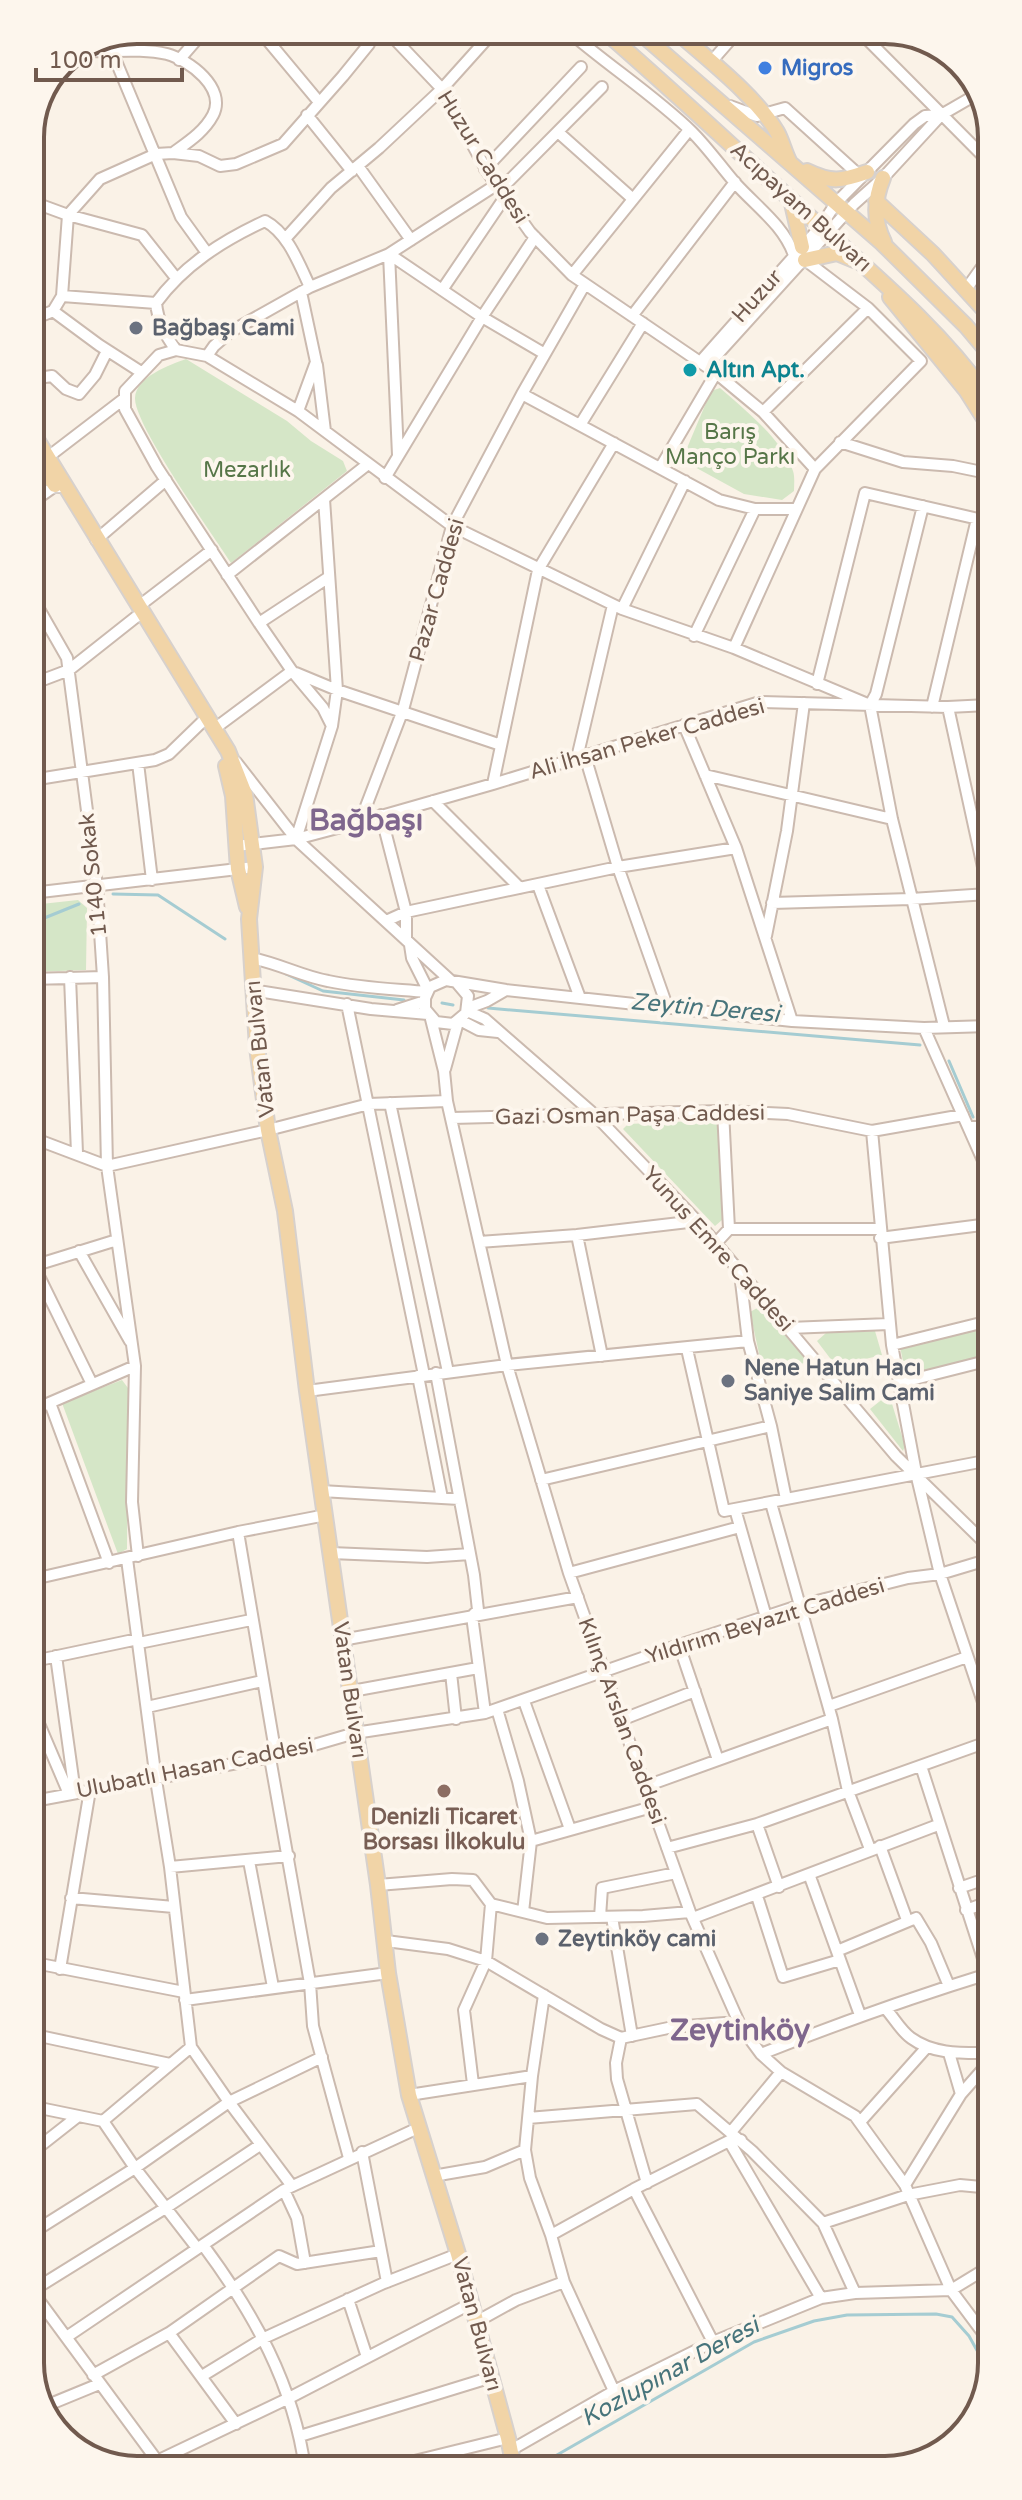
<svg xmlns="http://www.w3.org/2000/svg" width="1022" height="2500" viewBox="0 0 1022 2500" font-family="'Varela Round',sans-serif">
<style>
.green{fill:#d5e6c7}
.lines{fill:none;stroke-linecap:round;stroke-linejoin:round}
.stream{stroke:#a5ccd2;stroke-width:3}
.minor-casing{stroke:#cbbaaf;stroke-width:14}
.major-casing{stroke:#d7d1cd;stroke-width:18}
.minor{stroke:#fff;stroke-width:10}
.major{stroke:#f1d4a7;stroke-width:14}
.shop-dot{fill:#3f7fe0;stroke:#fdf6ed;stroke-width:3}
.worship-dot{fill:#6b7280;stroke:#fdf6ed;stroke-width:3}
.culture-dot{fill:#0f9aa8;stroke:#fdf6ed;stroke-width:3}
.education-dot{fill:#8d6e63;stroke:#fdf6ed;stroke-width:3}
.labels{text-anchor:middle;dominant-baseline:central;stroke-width:8;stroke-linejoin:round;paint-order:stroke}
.shop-label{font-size:22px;font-weight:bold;fill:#366cbe;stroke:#fdf6ed;text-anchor:start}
.street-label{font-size:22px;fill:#715a4e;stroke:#fdf6ed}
.worship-label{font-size:22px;font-weight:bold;fill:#5b616d;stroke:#fdf6ed;text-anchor:start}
.culture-label{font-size:22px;font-weight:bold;fill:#0d838f;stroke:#fdf6ed;text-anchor:start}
.park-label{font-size:22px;fill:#567648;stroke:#fdf6ed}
.education-label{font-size:22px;font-weight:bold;fill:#785e54;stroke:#fdf6ed}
.water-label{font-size:24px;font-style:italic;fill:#47747b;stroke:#fdf6ed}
.district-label{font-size:30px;font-weight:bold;fill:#7f668d;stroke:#fdf6ed}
.rim{fill:none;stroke:#715a4e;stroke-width:4}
</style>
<rect width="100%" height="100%" fill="#faf2e7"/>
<!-- green -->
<path class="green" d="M186 359 287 421 311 441 343 461 347 471 231 563C213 535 134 425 135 398 136 377 169 365 186 359Z
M720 388C744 409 783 440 793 471 795 477 794 485 794 491L782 500 744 494 682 460 711 391Z
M78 900 87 908 86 970 32 972V905Z
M718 1120 722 1220 715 1226 623 1129 628 1124Z
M759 1307 809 1362 763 1372 750 1312Z
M989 1325 990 1354 906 1375 900 1347Z
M875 1331 882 1355 836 1366 817 1341 826 1333Z
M122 1380 128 1388 127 1549 118 1554 62 1403Z
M889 1394 905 1446 903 1451 870 1409Z"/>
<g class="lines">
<!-- stream -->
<path class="stream" d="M113 894 158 895 225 939
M32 923 79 904
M286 974 323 991 404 1000
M442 1003 453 1005
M488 1008 920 1045
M949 1061 973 1117
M986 1139 989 1147
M536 2467 754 2342 814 2321 847 2315 936 2314 952 2317 969 2336 989 2372"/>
<!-- minor casing -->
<g class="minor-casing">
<path id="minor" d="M259 30 319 102
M386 30 442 89 488 173 530 232 572 275 716 373 763 412 815 469
M567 30C607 65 654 95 692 132 709 149 721 167 736 184 758 208 783 225 794 255
M858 30 987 160
M108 42 181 217 207 253
M86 51C112 52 141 48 167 54 189 60 227 88 213 115 204 132 188 142 173 153
M179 60 205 30
M711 62 739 30
M730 106 757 116 785 108 859 175
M307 115 352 171
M559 133 633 199
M358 166 411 240
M485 169 581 67
M500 190 602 87
M30 201 68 215 142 235 176 278
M285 239 331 188 379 148 442 89 495 30
M389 254 398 455
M389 254 482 317 545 354
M572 275 689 130
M967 288 987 260
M442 290 505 197
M62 296 156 303
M53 311 99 345 141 372
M632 316 735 182
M31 320 53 311 62 296 68 215 100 179 156 154 173 153 199 156 220 166 236 164 283 144 343 76 369 44 374 30
M176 350C165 335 158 322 156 303 184 265 222 241 265 221 288 233 299 264 310 287
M207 356 214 346 230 332 310 287 389 254 496 185
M701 361 821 226 836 203 914 124 925 116 941 115
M317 365 325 431
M707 366 854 204 883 178 941 115 979 93
M31 379 52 376 66 389 79 394 95 375 107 351
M522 394 719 500 755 509H795
M298 411 316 362 301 292
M763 412 868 308
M580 425 643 323
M840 442 903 462 953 466 987 473
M48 457 125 398
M660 468 716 373
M385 478 482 317 535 237
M31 503 55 486 60 487
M96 540 166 480
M227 575 368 464
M31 595 67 658 97 887 103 977 107 1166 135 1366 132 1502 138 1556
M139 606 212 550
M622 609 685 481
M259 623 329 577
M694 636 755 509
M734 648 815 469 921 361 868 308 805 260
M31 667 40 681
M296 673 337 690 501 745
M32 684 69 670 136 617 143 614
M817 684 865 493 987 521
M870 705 892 819 944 1026
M870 705 876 694 923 506
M932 707 977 519
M948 707 988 890
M684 725 736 848 792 1021
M332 726 323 708 292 671 259 623 157 467 125 409V391L159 355 176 350 207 356 298 411 452 526 622 609 734 648 870 705
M214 729 292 671
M585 756 618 867 667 1006
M577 758 613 605
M236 762 296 839 451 981
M138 763 152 880
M705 775 892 819
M32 780 155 760 169 754 202 722 208 720
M493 784 538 570 614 443
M433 801 520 888
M381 815 406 912V940
M360 822 403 710 452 526 522 394 585 284
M296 839 332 726 337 690 324 499
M236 846 296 839 360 822 493 784 760 702 948 707 988 705
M538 885 580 998
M32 893 255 867
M772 903 911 899 988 894
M386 921 406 912 618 867 736 848
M766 936 787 831 804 703
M410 945 412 958 428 990
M251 958C278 963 301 976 328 981 360 988 394 989 427 992
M70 977 77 1153
M32 979 103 977
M457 983 468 996 466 1013 453 1024 436 1022 425 1009V998L430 987 446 980 506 990 792 1021 924 1028 989 1026
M252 990 371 1009 428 1014
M347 1004 424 1375
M468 1008 487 1001 506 990
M397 1010 425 1001
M467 1011 485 1019 595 1115 697 1221 896 1456 990 1548
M431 1019 444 1071 447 1101 507 1365 569 1573 690 1912 741 2027 761 2054 781 2072 855 2116 905 2185 951 2290 992 2265
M460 1020 479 1030 498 1032
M924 1028 989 1174
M445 1069 458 1022
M390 1103 448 1372
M723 1111 729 1229
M452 1118 723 1111 788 1114 872 1131 963 1115
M969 1127H989
M872 1131 892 1345 916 1473 940 1574 990 1723
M33 1138 107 1166 268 1130 369 1104 447 1101
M577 1235 602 1356
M880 1238 989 1224
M479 1242 577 1235 697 1221
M717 1242 729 1229H879
M79 1251 130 1341
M33 1264 92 1384
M33 1266 117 1240
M740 1273 748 1341 771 1426 786 1499
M789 1328 889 1324
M892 1345 989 1321
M687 1349 724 1511 990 1460
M436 1373 474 1575 478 1610 472 1616 485 1713
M418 1376 442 1498
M899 1383 990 1360
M307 1391 507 1365 748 1341
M50 1403 109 1563
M33 1410 135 1366
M541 1480 771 1426
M321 1491 459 1499
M771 1503 832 1719 848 1791 870 1849
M735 1509 766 1617
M238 1532 276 1756
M331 1553 427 1557 470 1554
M127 1559 156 1780 170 1867 191 2047 229 2102 292 2186
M569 1573 740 1527
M34 1579 238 1532 326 1515
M342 1640 578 1597
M139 1643 251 1620
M679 1645 718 1760
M56 1656 75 1793
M34 1661 138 1639
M451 1673 456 1719
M352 1691 478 1668
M524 1701 570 1829
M829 1706 967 1657
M147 1707 262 1681
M497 1709 518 1781 531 1841 523 1912
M34 1712 69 1794
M621 1720 695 1691
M270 1758 310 1983 313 2026 349 2158
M921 1766 988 1974
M646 1786 832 1719
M34 1801 276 1756 355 1733 485 1713 679 1645 801 1605 908 1578 940 1574 990 1559
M757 1824 779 1887
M531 1841 652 1807
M880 1846 907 1920
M667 1848 757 1824 990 1741
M249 1861 273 1987
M170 1867 289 1856
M809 1874 860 2015
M378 1885 452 1879 473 1880 491 1904
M959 1888 991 1877
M757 1896 783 1977 840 1960
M71 1898 174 1907
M491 1904 547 1918 643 1916 690 1912
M966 1910 991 1901
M600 1917 602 1888 676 1873
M612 1917 632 2036
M693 1918 938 1825
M386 1941 448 1949 486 1961 601 2029 621 2038 673 2027 725 2023 741 2027
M837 1951 916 1918 931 1943 949 1986
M35 1963 184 1992
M60 1969 90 1790
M544 1995 532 2076 525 2150 530 2178 551 2235 564 2282 614 2391
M185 2000 388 1973
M886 2009C894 2018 901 2031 911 2038 934 2055 964 2053 991 2053
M35 2035 170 2064
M621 2038 616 2063 617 2079 647 2183
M949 2053 961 2094
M761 2054C837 2024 913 1997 991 1973
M473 2084 464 2010 486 1961 491 1904
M409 2095 532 2076
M35 2107 103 2121
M528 2118 697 2104 752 2151 823 2223 855 2293
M103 2121 135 2168 197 2248
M103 2121 191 2047
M860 2122 927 2047
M731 2132 781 2072
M729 2141 821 2298
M35 2150 77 2117
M362 2152 387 2282
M433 2176 485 2167 525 2150
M905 2185 961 2094 991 2060
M634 2189 713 2342
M284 2190 297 2218 305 2263
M823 2223 908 2195 960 2185 992 2188
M35 2231 135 2168 229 2102 322 2057
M551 2235 634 2189 729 2141 741 2140
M203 2245C253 2312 294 2385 305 2469
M35 2289 167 2207 260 2145
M35 2295 164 2470
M348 2299 367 2357
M476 2322 516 2300 564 2282
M169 2333 236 2424
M68 2336 284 2190 418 2128
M93 2375 169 2333 279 2256 297 2264 381 2251
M202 2376 264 2338 384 2283 458 2254
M43 2407 99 2384
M300 2436 492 2377
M511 2450 614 2391 713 2342 821 2298 855 2293 951 2290 992 2345
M159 2460 289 2398 470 2304
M386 2468 508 2438
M266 2469 304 2459"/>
</g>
<!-- major casing -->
<g class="major-casing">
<path id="major" d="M603 30C677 94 748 161 821 227 880 280 940 330 987 396
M637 30 882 243 966 326 987 351
M675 30C706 58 756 96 777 132 782 141 784 151 789 161
M807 171C832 183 841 181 867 172
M883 178C874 200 873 220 884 242
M791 199 802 247
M876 201 933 254 987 313
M805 260 837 253 854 260
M890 297 966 390 987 423
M31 430 228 751 245 794 255 867 249 919 257 1047 268 1130 285 1211 307 1391 378 1885 388 1973 409 2095 458 2254 508 2438 514 2467
M31 449 55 485
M226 766 233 796 238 869 247 907"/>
</g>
<!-- minor -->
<use href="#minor" class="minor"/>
<!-- major -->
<use href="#major" class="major"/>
</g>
<!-- markers -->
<circle class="shop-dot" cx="765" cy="68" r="8"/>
<g class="worship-dot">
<circle cx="136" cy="328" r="8"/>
<circle cx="728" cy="1381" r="8"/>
<circle cx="542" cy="1939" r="8"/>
</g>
<circle class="culture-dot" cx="690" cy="370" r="8"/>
<circle class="education-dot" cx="444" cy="1791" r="8"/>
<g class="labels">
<!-- shop labels -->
<g class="shop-label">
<text x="781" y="68">Migros</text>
</g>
<!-- street labels -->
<g class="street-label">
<text transform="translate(483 157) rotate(58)">Huzur Caddesi</text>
<text transform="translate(801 207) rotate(42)">Acıpayam Bulvarı</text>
<text transform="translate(757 296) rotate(-48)">Huzur</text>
<text transform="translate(437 590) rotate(-74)">Pazar Caddesi</text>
<text transform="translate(647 739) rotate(-16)">Ali İhsan Peker Caddesi</text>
<text transform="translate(93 875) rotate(-96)">1140 Sokak</text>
<text transform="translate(260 1049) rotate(-96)">Vatan Bulvarı</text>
<text transform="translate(630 1115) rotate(-1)">Gazi Osman Paşa Caddesi</text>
<text transform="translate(718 1249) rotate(48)">Yunus Emre Caddesi</text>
<text transform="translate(765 1621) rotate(-17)">Yıldırım Beyazıt Caddesi</text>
<text transform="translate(350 1690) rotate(82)">Vatan Bulvarı</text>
<text transform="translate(622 1721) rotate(70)">Kılınç Arslan Caddesi</text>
<text transform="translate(195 1768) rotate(-11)">Ulubatlı Hasan Caddesi</text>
<text transform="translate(477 2324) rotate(75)">Vatan Bulvarı</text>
</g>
<!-- worship labels -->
<g class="worship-label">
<text x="152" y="328">Bağbaşı Cami</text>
<text x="744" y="1368">Nene Hatun Hacı<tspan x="744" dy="25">Saniye Salim Cami</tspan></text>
<text x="558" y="1939">Zeytinköy cami</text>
</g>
<!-- culture labels -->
<g class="culture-label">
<text x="706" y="370">Altın Apt.</text>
</g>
<!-- park labels -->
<g class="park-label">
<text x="730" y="432">Barış<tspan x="730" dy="25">Manço Parkı</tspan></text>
<text x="247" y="470">Mezarlık</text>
</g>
<!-- education labels -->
<g class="education-label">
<text x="444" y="1817">Denizli Ticaret<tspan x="444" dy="25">Borsası İlkokulu</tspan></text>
</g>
<!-- water labels -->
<g class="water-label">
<text transform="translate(705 1008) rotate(5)">Zeytin Deresi</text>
<text transform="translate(670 2372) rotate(-29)">Kozlupınar Deresi</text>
</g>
<!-- district labels -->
<g class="district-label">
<text x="366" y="820">Bağbaşı</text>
<text x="740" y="2030">Zeytinköy</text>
</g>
</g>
<!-- crop -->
<path d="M0 0H1022V2500H0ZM137 44H885A93 93 0 0 1 978 137V2363A93 93 0 0 1 885 2456H137A93 93 0 0 1 44 2363V137A93 93 0 0 1 137 44Z" fill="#fdf6ed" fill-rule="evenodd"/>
<path class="rim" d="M137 44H885A93 93 0 0 1 978 137V2363A93 93 0 0 1 885 2456H137A93 93 0 0 1 44 2363V137A93 93 0 0 1 137 44Z"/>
<!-- scale -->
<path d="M36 68v12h146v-12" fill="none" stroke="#715a4e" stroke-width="4"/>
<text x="48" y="68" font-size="24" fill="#715a4e" stroke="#fdf6ed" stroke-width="6" paint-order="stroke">100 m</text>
</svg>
